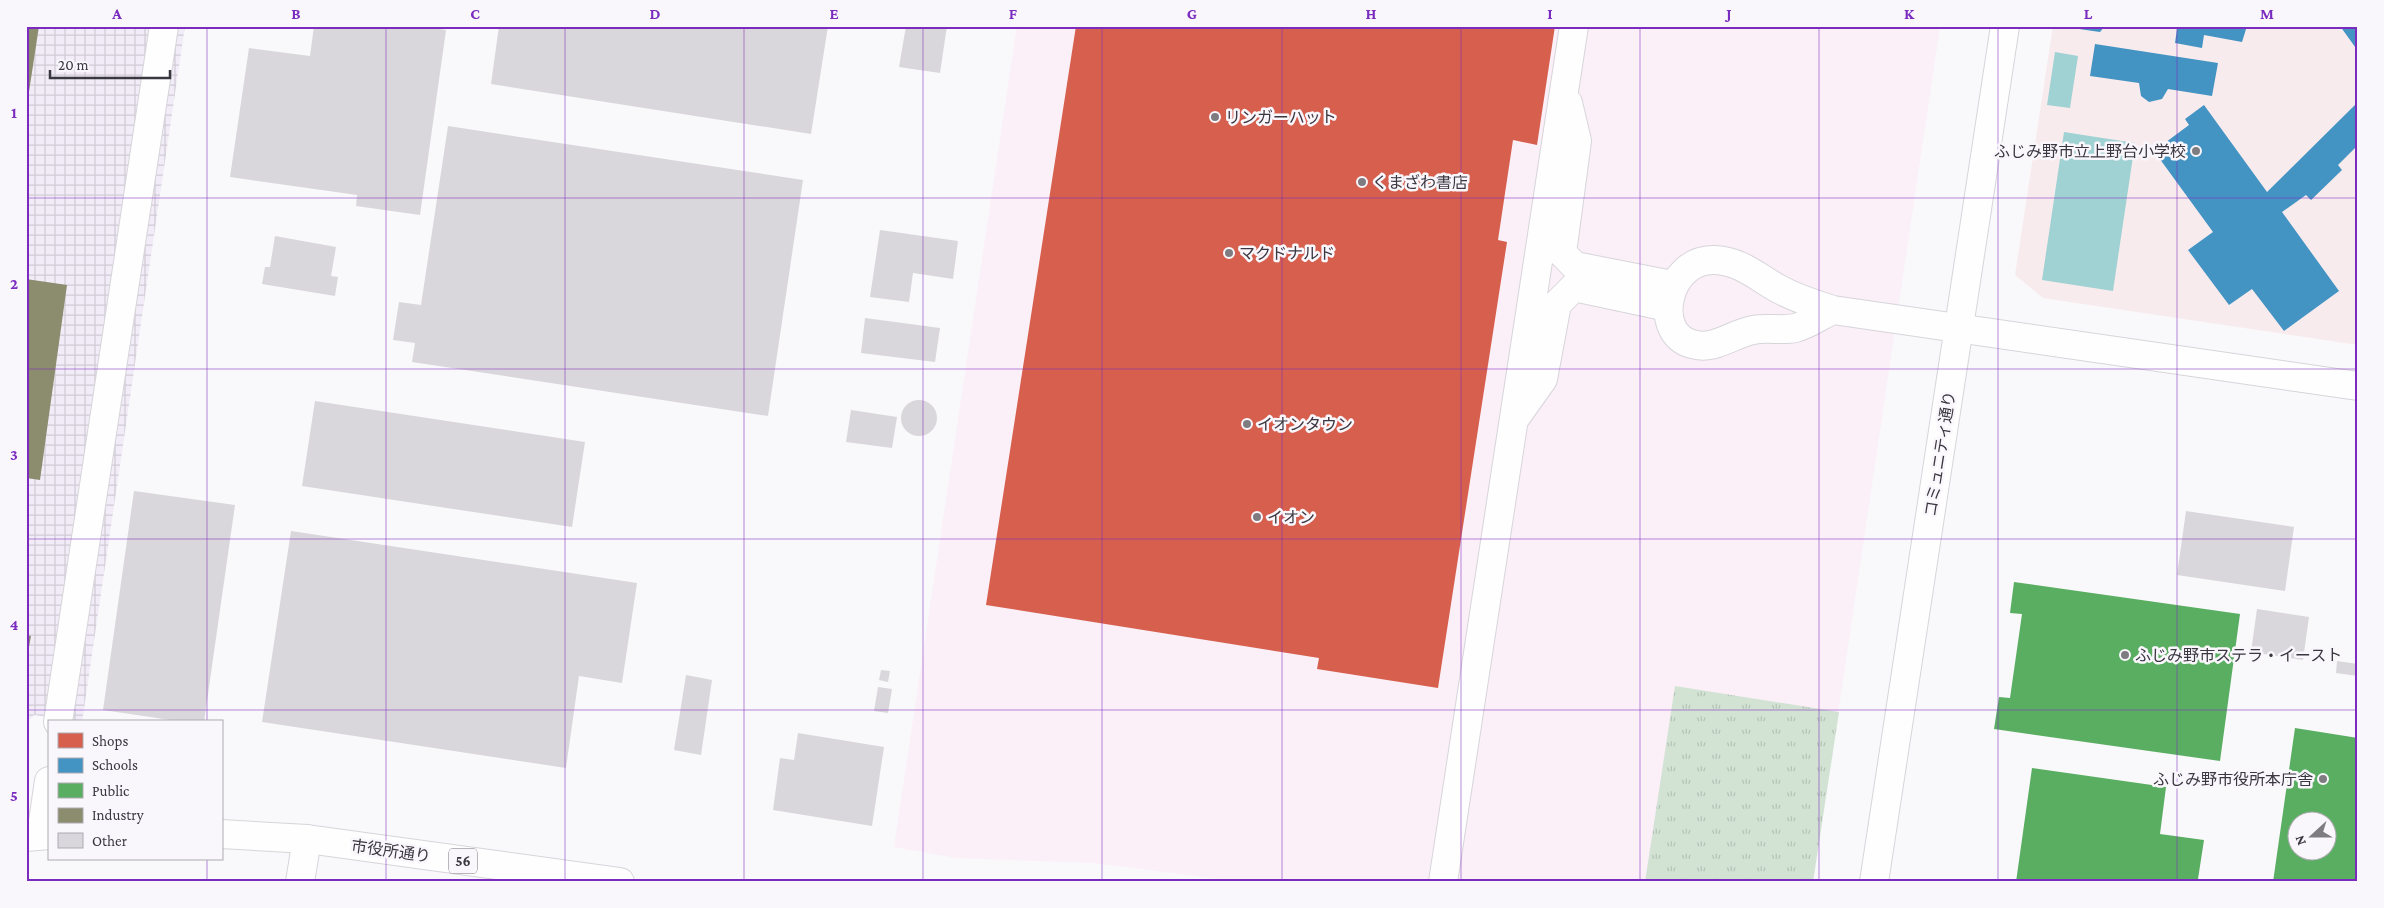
<svg xmlns="http://www.w3.org/2000/svg" width="2384" height="908" viewBox="0 0 2384 908" font-family="'Crimson Pro','Noto Sans JP',serif">
<style>
.commercial{fill:#fbeff8}
.industrial{fill:url(#industrial-grid)}
.education{fill:#f8ebed}
.grass{fill:url(#grass-tufts)}
.water{fill:#a0d2d3}
.shops{fill:#d6604d}
.schools{fill:#4393c3}
.public{fill:#5aae61;fill-rule:evenodd}
.industry{fill:#8c8c6e}
.building{fill:#dad7dc}
.lines{fill:none;stroke-linecap:round;stroke-linejoin:round}
.minor-casing{stroke:#d7d5da;stroke-width:30}
.major-casing{stroke:#d7d5da;stroke-width:30}
.minor{stroke:#fefefe;stroke-width:28}
.major{stroke:#fefefe;stroke-width:28}
.grid{fill:none;stroke:#7b2cbf;stroke-width:1;stroke-opacity:0.55}
.poi-dot{fill:#7e7b81;stroke:#f9f7fc;stroke-width:2}
.labels{text-anchor:middle;dominant-baseline:central;stroke-width:5;stroke-linejoin:round;paint-order:stroke}
.shield{fill:#f9f7fc;stroke:#747178;stroke-width:1}
.shield-label{font-size:15px;font-weight:bold;fill:#3b3740}
.poi-label{font-size:16px;fill:#3b3740;stroke:#f9f7fc;text-anchor:start}
.street-label{font-size:16px;fill:#3b3740;stroke:#f9f7fc}
.neatline{fill:none;stroke:#7b2cbf;stroke-width:2}
.grid-label{font-size:16px;text-anchor:middle;font-weight:bold;fill:#7b2cbf}
</style>
<defs>
<pattern id="industrial-grid" width="8" height="8" patternUnits="userSpaceOnUse" patternTransform="scale(1.25)"><rect width="8" height="8" fill="#f1ecf7"/><path d="M0 4h8M4 0v8" fill="none" stroke="#d0cbd5"/></pattern>
<pattern id="grass-tufts" width="24" height="20" patternUnits="userSpaceOnUse" patternTransform="scale(1.25)"><rect width="24" height="20" fill="#d2e3d4"/><path d="M3 7l-1-3M5 7V3M7 7l1-3M15 17l-1-3M17 17v-4M19 17l1-3" fill="none" stroke="#b5c3b7"/></pattern>
</defs>
<rect width="100%" height="100%" fill="#f9f8fb"/>
<!-- commercial -->
<path class="commercial" d="M1017 26H1940L1813 882H1243L1094 863 957 858 894 847Z"/>
<!-- industrial -->
<path class="industrial" d="M26 26H185L82 722 34 715 26 723Z"/>
<!-- education -->
<path class="education" d="M2053 26H2358V345L2043 298 2015 275Z"/>
<!-- grass -->
<path class="grass" d="M1675 686 1839 712 1813 882H1645Z"/>
<!-- water -->
<path class="water" d="M2055 52 2078 56 2070 108 2047 105Z
M2064 132 2135 143 2113 291 2042 280Z"/>
<!-- shops -->
<path class="shops" d="M1076 26H1555L1537 145 1513 140 1498 240 1507 242 1438 688 1317 669 1319 658 986 605Z"/>
<!-- schools -->
<path class="schools" d="M2079 26H2105L2100 32 2079 29Z
M2169 26H2247L2242 42 2204 35 2202 48 2175 43 2177 29Z
M2340 26H2358V51Z
M2095 44 2218 63 2212 96 2168 89 2162 99 2149 102 2141 96 2139 83 2090 76Z
M2358 102V145L2338 165 2342 170 2311 200 2306 195 2282 212 2339 291 2284 331 2252 289 2229 305 2188 250 2213 232 2154 151 2189 125 2185 119 2204 105 2267 192Z"/>
<!-- public -->
<path class="public" d="M2014 582 2240 614 2220 761 1994 729 1999 697 2010 698 2022 614 2010 613Z
M2295 728 2358 738V882H2273ZM2296 820H2326V850H2296Z
M2032 768 2166 787 2160 834 2204 840 2198 879 2202 880 2201 882H2016Z"/>
<!-- industry -->
<path class="industry" d="M26 26H39L27 105H26Z
M26 279 67 285 40 480 26 478Z
M26 635 31 636 27 658H26Z"/>
<!-- building -->
<path class="building" d="M314 26H422L446 30 420 215 356 206 357 195 230 177 249 48 310 56Z
M499 26H828L811 134 491 84Z
M906 26H947L940 73 899 67Z
M448 126 803 180 768 416 412 362 415 343 393 340 399 302 421 305Z
M880 230 958 241 953 279 913 273 909 302 870 297Z
M275 236 336 247 331 276 338 277 335 296 262 284 265 267H270Z
M865 318 940 328 935 362 861 353Z
M901 418a18 18 0 1 1 36 0a18 18 0 1 1-36 0Z
M315 401 585 442 572 527 302 486Z
M851 410 897 417 892 448 846 442Z
M134 491 235 505 204 722H184L103 710Z
M2186 511 2294 527 2285 591 2177 575Z
M291 531 637 583 622 683 579 676 566 768 262 722Z
M2257 609 2309 617 2303 660 2251 652Z
M2337 661 2358 664V676L2336 673Z
M881 670 890 671 888 682 879 680Z
M686 675 712 680 701 755 674 750Z
M878 687 892 689 888 713 874 711Z
M798 733 884 747 872 826 773 810 780 758 794 760Z"/>
<g class="lines">
<!-- minor casing -->
<g class="minor-casing">
<path id="minor" d="M1568 103 1577 141 1562 253 1575 266 1672 285
M1833 310C1821 315 1808 325 1795 328 1782 331 1767 327 1753 330 1732 334 1714 351 1692 344 1651 333 1667 258 1715 260 1740 261 1756 276 1777 288 1795 298 1813 304 1833 310L2358 386
M1516 417 1543 379 1557 304 1574 287 1668 307
M58 722 164 26
M41 835 49 781
M300 882 307 839
M1443 882 1574 26
M1874 882 2005 26"/>
</g>
<!-- major casing -->
<g class="major-casing">
<path id="major" d="M221 834 307 839 620 882
M26 837 49 835"/>
</g>
<!-- minor -->
<use href="#minor" class="minor"/>
<!-- major -->
<use href="#major" class="major"/>
</g>
<!-- grid -->
<path class="grid" d="M207 26V722M386 26V882M565 26V882M744 26V882M923 26V882M1102 26V882M1282 26V882M1461 26V882M1640 26V882M1819 26V882M1998 26V882M2177 26V882M26 198H2358M26 369H2358M26 539H2358M26 710H2358M207 859V882"/>
<!-- markers -->
<g class="poi-dot">
<circle cx="1215" cy="117" r="5"/>
<circle cx="2196" cy="151" r="5"/>
<circle cx="1362" cy="182" r="5"/>
<circle cx="1229" cy="253" r="5"/>
<circle cx="1247" cy="424" r="5"/>
<circle cx="1257" cy="517" r="5"/>
<circle cx="2125" cy="655" r="5"/>
<circle cx="2323" cy="779" r="5"/>
</g>
<g class="labels">
<!-- shield labels -->
<rect class="shield" x="449" y="848.5" width="28" height="25" rx="4"/>
<g class="shield-label">
<text x="463" y="861">56</text>
</g>
<!-- poi labels -->
<g class="poi-label">
<text x="1225" y="117">リンガーハット</text>
<text x="2186" y="151" text-anchor="end">ふじみ野市立上野台小学校</text>
<text x="1372" y="182">くまざわ書店</text>
<text x="1239" y="253">マクドナルド</text>
<text x="1257" y="424">イオンタウン</text>
<text x="1267" y="517">イオン</text>
<text x="2135" y="655">ふじみ野市ステラ・イースト</text>
<text x="2313" y="779" text-anchor="end">ふじみ野市役所本庁舎</text>
</g>
<!-- street labels -->
<g class="street-label">
<text transform="translate(1940 454) rotate(-81)">コミュニティ通り</text>
<text transform="translate(391 851) rotate(8)">市役所通り</text>
</g>
</g>
<!-- border -->
<rect width="2384" height="908" fill="none" stroke="#f9f7fc" stroke-width="55"/>
<!-- legend -->
<rect x="48" y="720" width="175" height="140" fill="#f9f7fc" stroke="#adaab1"/>
<rect x="58" y="733" width="25" height="15" fill="#d6604d" stroke="#adaab1"/>
<text x="92" y="746" font-size="15" fill="#3b3740">Shops</text>
<rect x="58" y="758" width="25" height="15" fill="#4393c3" stroke="#adaab1"/>
<text x="92" y="770" font-size="15" fill="#3b3740">Schools</text>
<rect x="58" y="783" width="25" height="15" fill="#5aae61" stroke="#adaab1"/>
<text x="92" y="796" font-size="15" fill="#3b3740">Public</text>
<rect x="58" y="808" width="25" height="15" fill="#8c8c6e" stroke="#adaab1"/>
<text x="92" y="820" font-size="15" fill="#3b3740">Industry</text>
<rect x="58" y="833" width="25" height="15" fill="#dad7dc" stroke="#adaab1"/>
<text x="92" y="846" font-size="15" fill="#3b3740">Other</text>
<!-- north arrow -->
<g transform="translate(2312 836) rotate(249)"><circle r="24" fill="#f9f7fc" stroke="#adaab1"/>
<path d="M0-4L9 19L0 12L-9 19Z" fill="#7e7b81"/>
<text y="-8" font-size="14" font-weight="bold" text-anchor="middle" fill="#3b3740">N</text>
</g>
<!-- scale -->
<path d="M50 70v8h120v-8" fill="none" stroke="#3b3740" stroke-width="2.5"/>
<text x="58" y="70" font-size="15" fill="#3b3740" stroke="#f9f7fc" stroke-width="4" paint-order="stroke">20 m</text>
<rect x="28" y="28" width="2328" height="852" class="neatline"/>
<g class="grid-label">
<text x="117" y="19">A</text>
<text x="296" y="19">B</text>
<text x="475" y="19">C</text>
<text x="655" y="19">D</text>
<text x="834" y="19">E</text>
<text x="1013" y="19">F</text>
<text x="1192" y="19">G</text>
<text x="1371" y="19">H</text>
<text x="1550" y="19">I</text>
<text x="1729" y="19">J</text>
<text x="1909" y="19">K</text>
<text x="2088" y="19">L</text>
<text x="2267" y="19">M</text>
<text x="14" y="118">1</text>
<text x="14" y="289">2</text>
<text x="14" y="460">3</text>
<text x="14" y="630">4</text>
<text x="14" y="801">5</text>
</g>
</svg>
